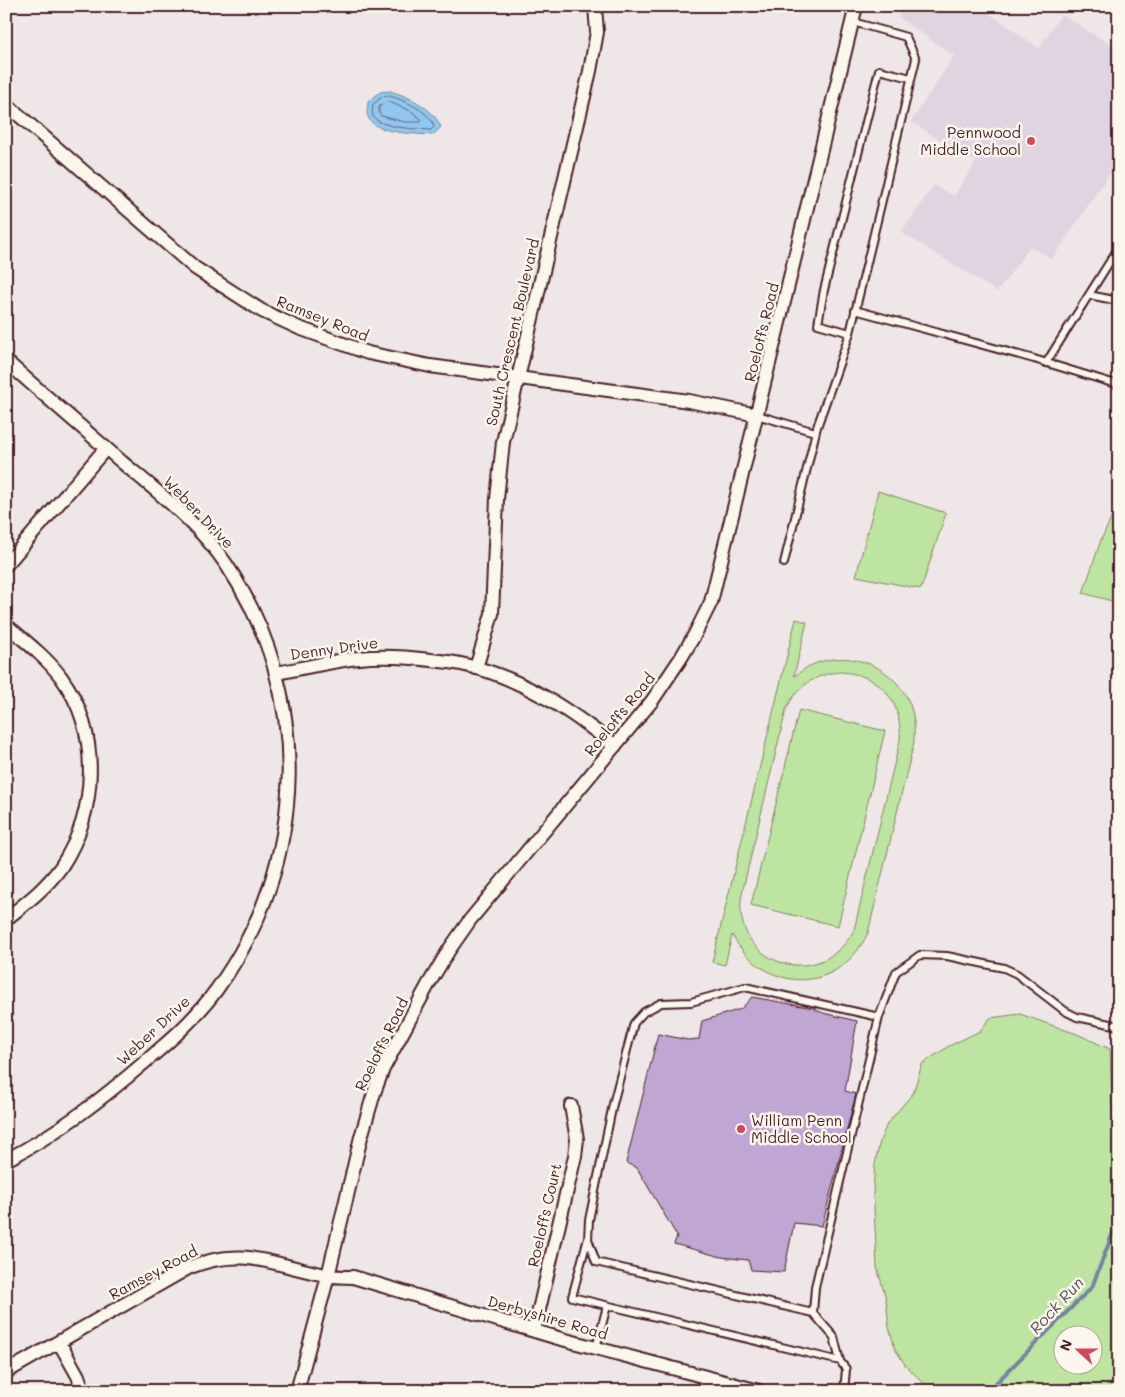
<svg xmlns="http://www.w3.org/2000/svg" width="1125" height="1397" viewBox="0 0 1125 1397" font-family="Mali,sans-serif">
<style>
.built{fill:#e1d4e1}
.green{fill:#bde4a0;stroke:#848266;fill-rule:evenodd}
.water{fill:#91c7ef;stroke:#7584a1}
.lines{fill:none;stroke-linecap:round;stroke-linejoin:round}
.shore{stroke:#666279;stroke-width:1}
.stream{stroke:#7584a1;stroke-width:4}
.building{fill:#c0a6d3;stroke:#4a1f2b}
.lane-casing{stroke:#4a1f2b;stroke-width:10}
.street-casing{stroke:#4a1f2b;stroke-width:16}
.lane{stroke:#fbf7ec;stroke-width:6}
.street{stroke:#fbf7ec;stroke-width:12}
.poi-dot{fill:#d1495b;stroke:#fbf7ec;stroke-width:2}
.labels{text-anchor:middle;dominant-baseline:central;stroke-width:5;stroke-linejoin:round;paint-order:stroke}
.poi-label{font-size:15px;fill:#4a1f2b;stroke:#fbf7ec;text-anchor:end}
.street-label{font-size:15px;fill:#4a1f2b;stroke:#fbf7ec}
.water-label{font-size:16px;font-style:italic;fill:#5f5166;stroke:#fbf7ec}
</style>
<rect width="100%" height="100%" fill="#efe7e7"/>
<filter id="ink" filterUnits="userSpaceOnUse"><feTurbulence type="fractalNoise" baseFrequency=".02" numOctaves="2"/><feDisplacementMap in="SourceGraphic" scale="10" xChannelSelector="R" yChannelSelector="G"/><feConvolveMatrix kernelMatrix="1 2 1 2 8 2 1 2 1" color-interpolation-filters="sRGB"/></filter>
<g filter="url(#ink)">
<!-- built -->
<path class="built" d="M906 6H979L1039 48 1061 14 1119 50V160L1052 259 1030 247 997 292 901 232 934 185 954 196 976 162 911 122 954 56 898 17Z"/>
<!-- green -->
<path class="green" d="M878 491 946 513 921 589 856 576Z
M1117 506H1119V603L1083 593 1101 540Z
M796 619 807 622 794 676C801 672 806 667 814 664 855 647 904 671 913 715 915 724 914 733 914 742L868 933C838 996 765 994 732 935L725 965 712 962ZM840 672C880 674 902 700 900 740L854 930C820 994 729 964 742 893L786 710C796 687 815 674 840 672Z
M799 710 885 731 838 926 751 905Z
M1020 1014 1077 1034 1110 1049 1113 1130 1119 1131V1391H932L906 1366 895 1349 889 1327 886 1299 877 1267 873 1189 875 1164 880 1141 887 1124 913 1093 922 1064 949 1046 980 1031 990 1018ZM1092 1334V1364H1062V1334Z"/>
<!-- water -->
<path class="water" d="M390 91C410 97 432 107 441 127L433 135C418 134 374 134 368 117 366 113 368 107 368 102L380 92Z"/>
<g class="lines">
<!-- shore -->
<path class="shore" d="M390 96C403 100 432 112 434 127L431 130C419 129 378 128 373 116 372 113 372 108 373 104L382 97Z
M389 102 411 111 421 119V122H405L381 116 379 113V107L384 103Z"/>
<!-- stream -->
<path class="stream" d="M991 1391 995 1384 1092 1287 1112 1235 1119 1222"/>
</g>
<!-- building -->
<path class="building" d="M752 997 813 1008 823 1013 857 1021 845 1091 856 1094 822 1226 794 1223 784 1272 751 1270 748 1260 721 1257 674 1244 677 1236 637 1168 626 1163 658 1034 688 1040 699 1039 702 1021 741 1009Z"/>
<g class="lines">
<!-- lane casing -->
<g class="lane-casing">
<path id="lane" d="M1089 295 1119 301
M855 310 1034 359 1119 385
M850 333 818 324 824 290 879 70 911 78
M1046 363 1119 247
M757 415 815 432
M784 563 817 427 850 333 916 59 906 37 853 22
M879 1017 745 987 691 1002 661 1003 644 1012 634 1023 613 1104 589 1220 588 1239 596 1262 813 1313 815 1287 879 1017 896 972 920 955 947 956 1004 968 1017 974 1065 1011 1077 1017 1119 1026
M587 1241 572 1297 840 1361
M813 1313 834 1337 840 1361 846 1369 844 1391
M596 1348 607 1306"/>
</g>
<!-- street casing -->
<g class="street-casing">
<path id="street" d="M6 104 195 268 262 311 299 328 368 353 430 366 689 401 757 415
M6 361C45 396 84 429 123 463 159 493 199 524 226 564 313 694 309 862 217 989 197 1017 171 1040 145 1062 102 1099 57 1134 6 1160
M6 565 106 448
M6 625C25 641 46 657 61 677 101 732 98 811 61 867 46 888 26 903 6 919
M476 668 492 614 497 499 503 442 590 71 597 32 595 6
M277 673C304 668 331 661 359 658 383 655 407 657 431 660 441 661 452 662 461 664 519 676 570 710 615 746
M534 1331 575 1156 577 1139 571 1106
M59 1342 78 1376 83 1391
M6 1372 188 1268C242 1245 273 1265 326 1275 335 1277 344 1277 353 1277L558 1338 759 1391
M297 1391 328 1276 361 1137 374 1093 383 1069 428 985 449 950 470 920 652 701 681 658 695 634 711 602 856 6
M704 1391 707 1378"/>
</g>
<!-- lane -->
<use href="#lane" class="lane"/>
<!-- street -->
<use href="#street" class="street"/>
</g>
</g>
<!-- markers -->
<g class="poi-dot">
<circle cx="1031" cy="141" r="5"/>
<circle cx="741" cy="1129" r="5"/>
</g>
<g class="labels">
<!-- poi labels -->
<g class="poi-label">
<text x="1021" y="132">Pennwood<tspan x="1021" dy="17">Middle School</tspan></text>
<text x="751" y="1120" text-anchor="start">William Penn<tspan x="751" dy="17">Middle School</tspan></text>
</g>
<!-- street labels -->
<g class="street-label">
<text transform="translate(323 318) rotate(22)">Ramsey Road</text>
<text transform="translate(512 332) rotate(-77)">South Crescent Boulevard</text>
<text transform="translate(761 332) rotate(-76)">Roeloffs Road</text>
<text transform="translate(199 512) rotate(46)">Weber Drive</text>
<text transform="translate(334 648) rotate(-8)">Denny Drive</text>
<text transform="translate(619 714) rotate(-51)">Roeloffs Road</text>
<text transform="translate(153 1030) rotate(-43)">Weber Drive</text>
<text transform="translate(381 1044) rotate(-64)">Roeloffs Road</text>
<text transform="translate(544 1215) rotate(-77)">Roeloffs Court</text>
<text transform="translate(153 1272) rotate(-28)">Ramsey Road</text>
<text transform="translate(548 1317) rotate(16)">Derbyshire Road</text>
</g>
<!-- water labels -->
<g class="water-label">
<text transform="translate(1056 1305) rotate(-47)">Rock Run</text>
</g>
</g>
<!-- margin -->
<rect width="1125" height="1397" fill="none" stroke="#fbf7ec" stroke-width="25"/>
<rect x="12" y="12" width="1100" height="1372" fill="none" stroke="#4a1f2b" stroke-width="2" filter="url(#ink)"/>
<!-- north arrow -->
<g transform="translate(1078 1350) rotate(291)"><circle r="24" fill="#fbf7ec" stroke="#b4a19f"/>
<path d="M0-4L9 19L0 12L-9 19Z" fill="#d1495b"/>
<text y="-8" font-size="14" font-weight="bold" text-anchor="middle" fill="#4a1f2b">N</text>
</g>
</svg>
